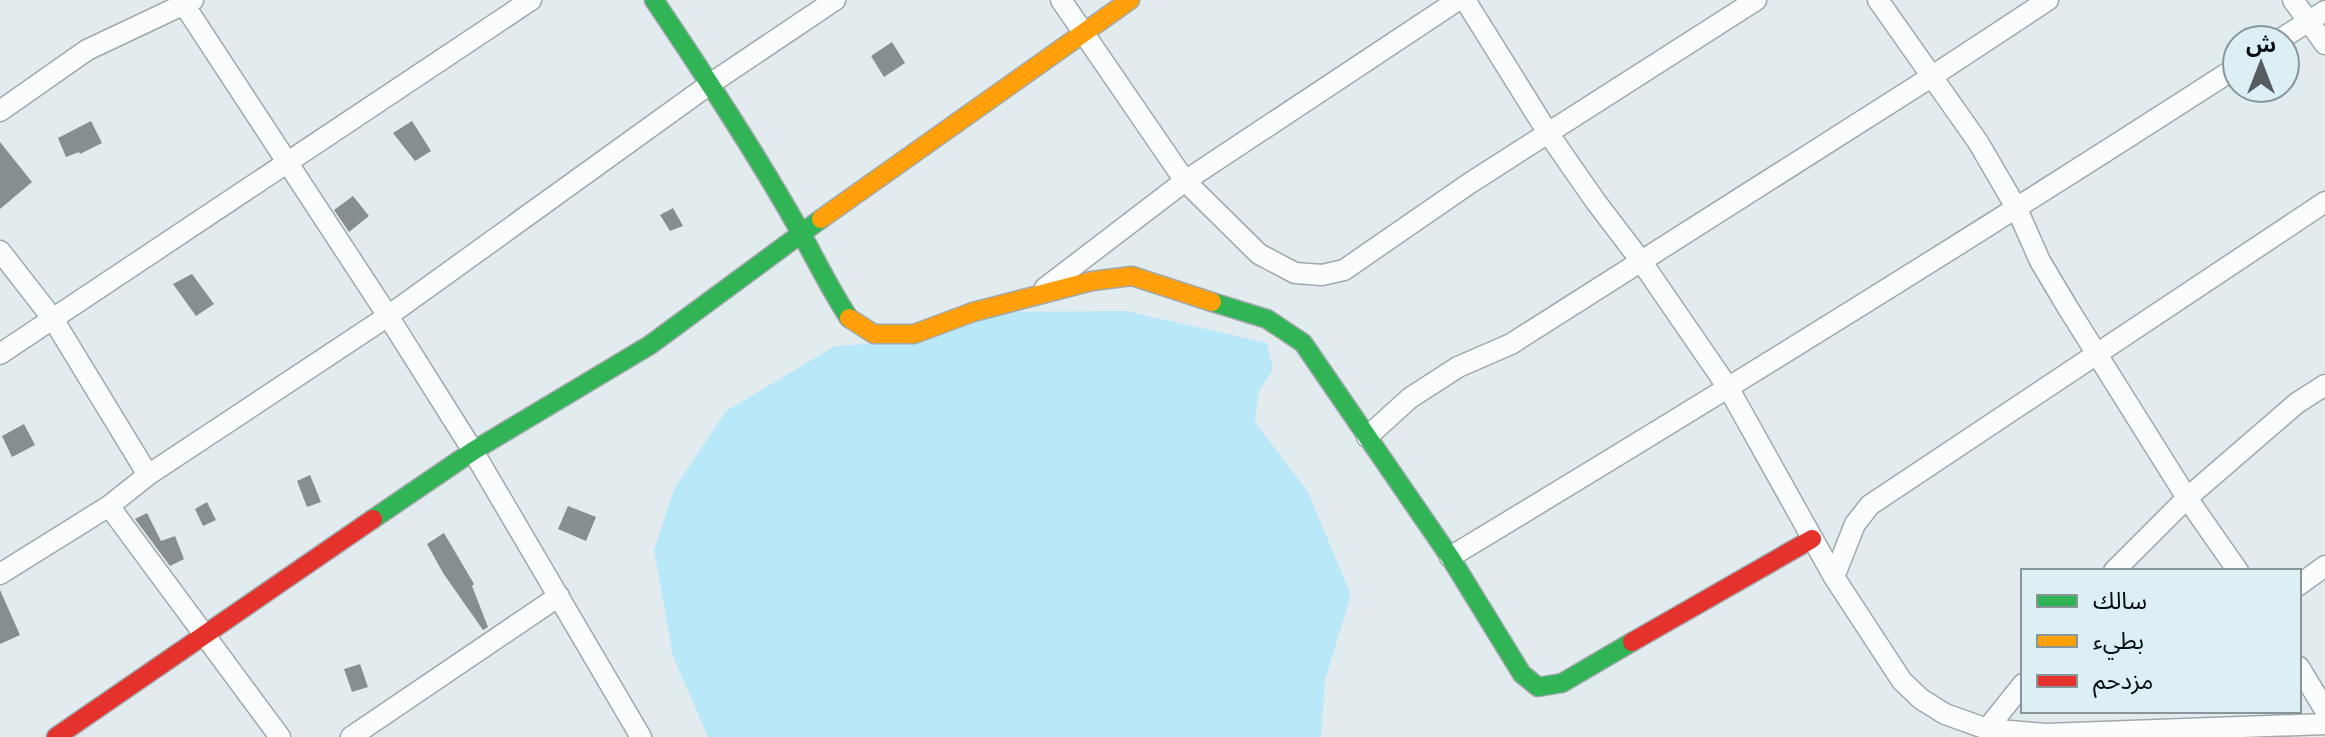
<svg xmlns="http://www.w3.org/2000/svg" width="2325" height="737" viewBox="0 0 2325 737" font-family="'Golos Text','Noto Sans Arabic',sans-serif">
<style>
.green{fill:#b9e8f8}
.building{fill:#878e90}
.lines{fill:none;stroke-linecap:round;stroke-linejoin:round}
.street-casing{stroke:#a1a8ab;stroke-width:23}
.fast-casing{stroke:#a1a8ab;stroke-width:21}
.slow-casing{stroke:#a1a8ab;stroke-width:21}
.jam-casing{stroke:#a1a8ab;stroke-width:21}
.street{stroke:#fbfcfd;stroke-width:20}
.fast{stroke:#30b455;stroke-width:18}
.slow{stroke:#ff9f0a;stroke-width:18}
.jam{stroke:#e5322d;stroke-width:18}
</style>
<rect width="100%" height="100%" fill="#e2ecef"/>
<!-- green -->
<path class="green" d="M1126 311 1267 343 1273 369 1258 393 1255 422 1308 492 1351 595 1325 680 1321 737H708L673 656 654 550 674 489 726 411 835 346 928 340 950 312Z"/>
<!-- building -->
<path class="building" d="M892 42 905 63 884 77 871 56Z
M91 121 102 143 80 154 79 152 66 157 58 138Z
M412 121 431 151 415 161 393 133Z
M0 142 32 182 0 209Z
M353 196 369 216 349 232 334 210Z
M673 208 683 226 670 231 660 215Z
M192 274 214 304 196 316 173 284Z
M24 424 35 445 12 457 2 436Z
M310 475 321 502 307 507 297 481Z
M207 502 216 520 203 526 195 509Z
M568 506 596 517 586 541 558 529Z
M147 513 161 541 175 536 184 559 170 566 135 519Z
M444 533 474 584 472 586 488 627 483 630 443 573 427 544Z
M0 590 20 635 0 644Z
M360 664 368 687 352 692 344 669Z"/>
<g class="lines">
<!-- street casing -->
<g class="street-casing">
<path id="street" d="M181 0 388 316 473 451 641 737
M1061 0 1185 181 1259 254 1295 273 1322 275 1344 270 1470 183 1756 0
M1465 0 1548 133 1596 202 1641 261 1729 389 1834 577 1902 681 1921 699 1945 714 1987 729 2046 734 2325 724
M1878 0 1978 142 2017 209 2040 261 2068 308 2187 498 2238 571
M2293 0 2325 44
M2279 40 2325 11
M0 111 87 50 193 0
M0 251 53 319 148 475
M1045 288 1185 181 1458 0
M0 354 531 0
M1367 437 1410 398 1458 367 1511 344 1931 77 2048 0
M109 506 280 737
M1450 557C1715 397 1977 235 2237 67
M2114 571 2187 498 2297 403 2325 385
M0 574 109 506 148 475 388 316 710 84 835 0
M1834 577 1855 524 1870 505 2325 202
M2299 585 2325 566
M2299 667 2325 710
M1987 729 2023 684
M351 737 559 596"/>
</g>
<!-- fast casing -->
<g class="fast-casing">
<path id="fast" d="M654 0C705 76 756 153 801 233 817 262 831 291 849 318
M1212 302 1267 319 1303 343 1450 557 1522 674 1538 687 1562 683 1632 642
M373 519 473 451 650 345 821 219"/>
</g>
<!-- slow casing -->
<g class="slow-casing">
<path id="slow" d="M821 219 1130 0
M849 318 874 334H914L973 312 1092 281 1132 276 1212 302"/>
</g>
<!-- jam casing -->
<g class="jam-casing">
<path id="jam" d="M1632 642 1812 539
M56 737 373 519"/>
</g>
<!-- street -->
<use href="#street" class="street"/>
<!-- fast -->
<use href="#fast" class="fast"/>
<!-- slow -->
<use href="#slow" class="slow"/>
<!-- jam -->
<use href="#jam" class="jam"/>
</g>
<!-- legend -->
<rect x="2021" y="569" width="280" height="144" fill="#dceff5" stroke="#88969a" stroke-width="2"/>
<rect x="2037" y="595" width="40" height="12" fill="#30b455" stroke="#88969a" stroke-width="2"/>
<text x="2093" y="609" font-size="24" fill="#091012">سالك</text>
<rect x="2037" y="635" width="40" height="12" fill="#ff9f0a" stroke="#88969a" stroke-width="2"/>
<text x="2093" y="649" font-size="24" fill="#091012">بطيء</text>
<rect x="2037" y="675" width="40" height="12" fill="#e5322d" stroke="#88969a" stroke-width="2"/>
<text x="2093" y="689" font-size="24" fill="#091012">مزدحم</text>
<!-- north arrow -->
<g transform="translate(2261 64)"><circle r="38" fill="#dceff5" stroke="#88969a" stroke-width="2"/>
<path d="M0-6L14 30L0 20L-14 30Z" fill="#555d5f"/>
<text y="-12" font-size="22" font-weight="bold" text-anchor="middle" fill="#091012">ش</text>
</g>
</svg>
